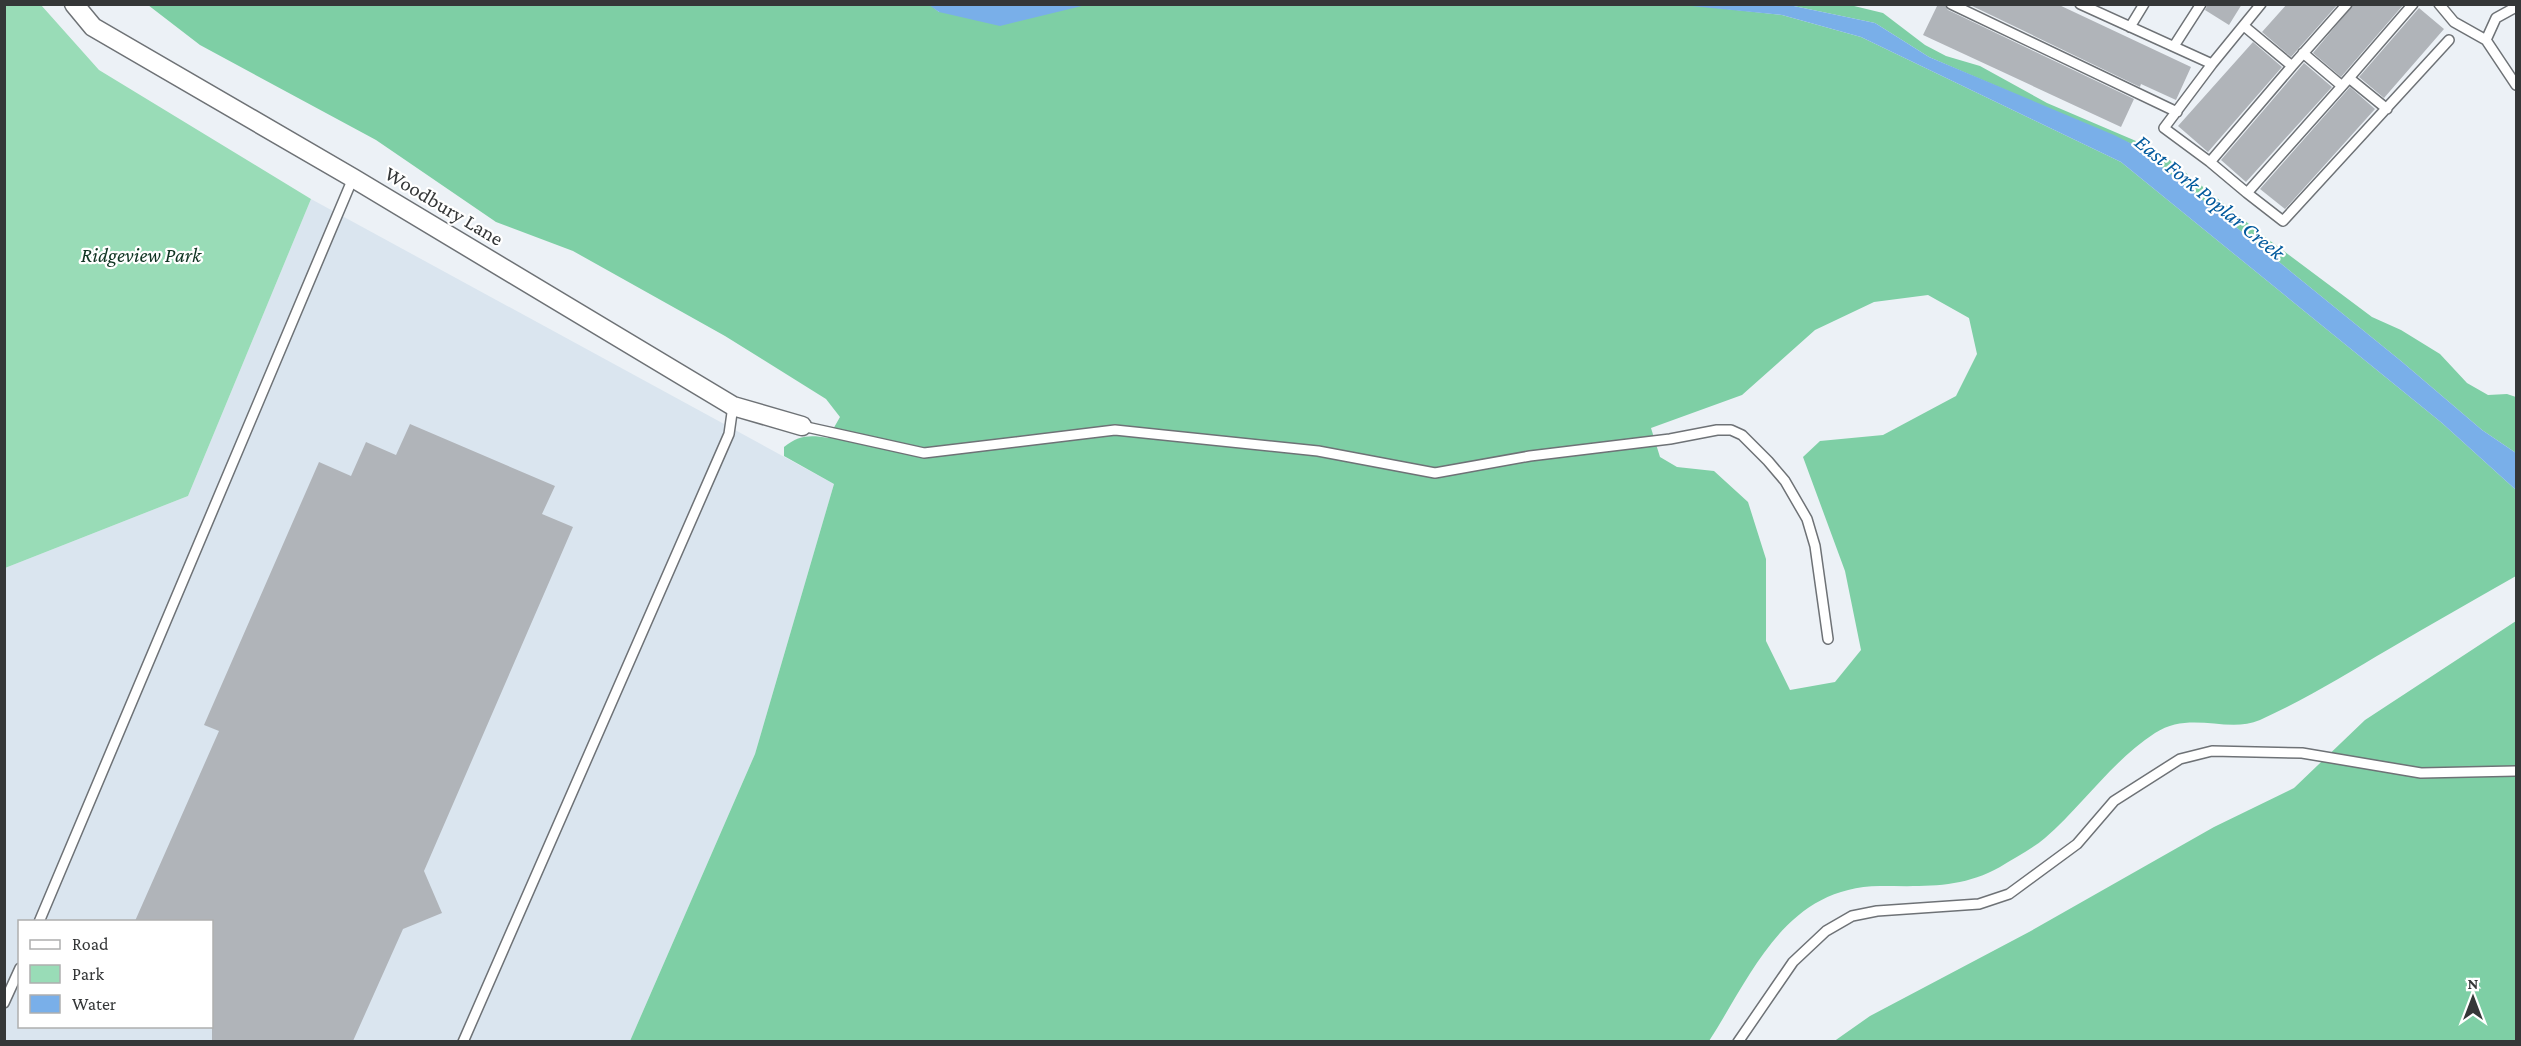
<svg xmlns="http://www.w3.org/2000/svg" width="2521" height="1046" viewBox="0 0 2521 1046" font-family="'Crimson Pro',serif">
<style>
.built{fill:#dae5ef;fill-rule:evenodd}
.green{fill:#99dcb7}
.forest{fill:#7ecfa5;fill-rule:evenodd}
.water{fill:#79afe9}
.building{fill:#b0b4b9}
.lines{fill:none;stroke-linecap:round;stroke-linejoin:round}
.lane-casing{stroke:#6e7276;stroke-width:12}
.street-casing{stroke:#6e7276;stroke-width:21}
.lane{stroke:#fff;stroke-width:9}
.street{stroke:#fff;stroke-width:18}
.labels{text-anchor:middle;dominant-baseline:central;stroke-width:4.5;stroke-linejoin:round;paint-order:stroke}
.street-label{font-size:21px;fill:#353738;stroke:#fff}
.park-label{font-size:21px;font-style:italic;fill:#0f3422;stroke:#fff}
.water-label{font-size:22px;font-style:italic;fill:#01599d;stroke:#fff}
</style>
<rect width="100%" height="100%" fill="#ecf1f6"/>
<!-- built -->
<path class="built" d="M311 199 834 484 755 754 630 1041 5 1042V568L188 496ZM20 922H212V1026H20Z"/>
<!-- green -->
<path class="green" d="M5 4 41 5 99 70 311 199 188 496 5 568Z"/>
<!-- forest -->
<path class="forest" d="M929 4 939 12 1047 13 1086 4H1681L1782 15 1861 37 2121 162 2442 423 2516 490V576C2474 600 2431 624 2389 649 2346 674 2305 700 2260 720 2227 734 2191 710 2155 733 2113 760 2083 805 2045 838 2032 849 2014 858 2000 867 1961 889 1923 886 1880 886 1785 887 1753 973 1709 1041H630L755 754 834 484 784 456V447C799 435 810 435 828 438L840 417 826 399 725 336 573 251 496 222 376 140 200 45 148 5ZM1928 295 1969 318 1977 354 1956 396 1883 435 1820 441 1803 457 1845 571 1861 650 1835 682 1790 690 1766 641V559L1748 502 1714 471 1677 467 1660 457 1651 428 1742 395 1815 330 1874 302Z
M1789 5H1850L1883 13 1925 45 1946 56 1980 66 2047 103 2136 141 2171 161 2265 237 2372 317 2401 330 2440 354 2467 383 2488 395 2507 394 2516 397V453L2482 430 2401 361 2136 146 1929 57 1875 23Z
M2516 621V1041L1833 1042 1870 1016 2029 932 2214 827 2294 788 2365 720Z"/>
<!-- water -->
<path class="water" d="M929 5H1086L1000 26 939 12Z
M1681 5H1789L1875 23 1929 57 2114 135 2136 146 2401 361 2482 430 2516 453V490L2442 423 2121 162 1861 37 1782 15Z"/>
<!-- building -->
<path class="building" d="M1938 4H1944L1948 10 2134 99 2121 127 1923 35Z
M1968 4H2057L2191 67 2176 100 2141 84 2140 87Z
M2208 4H2242L2229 25 2205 10Z
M2287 4H2338L2291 57 2262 32Z
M2354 4H2404L2341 77 2313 53Z
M2419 8 2444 29 2384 98 2359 77Z
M2253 42 2282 67 2208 152 2178 126Z
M2304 63 2332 87 2246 182 2221 160Z
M2350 87 2375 109 2285 209 2260 189Z
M410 424 555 486 542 514 573 527 424 871 442 913 403 929 353 1041H212V921H135L219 731 204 725 319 462 351 476 366 442 396 455Z"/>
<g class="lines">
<!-- lane casing -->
<g class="lane-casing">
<path id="lane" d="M1951 4 2177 112
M2080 4 2212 64 2261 4
M2439 4 2454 22 2486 40
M2516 7 2496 18 2486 40 2516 85
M2244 26 2292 66 2347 4
M2130 27 2144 4
M2174 46 2201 4
M2303 53 2342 86 2349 78 2387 109
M2212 64 2164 128 2210 162 2292 66
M2349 78 2413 4
M2210 162 2247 193 2342 86
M2247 193 2283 221 2449 40
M802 426 924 453 1115 430 1318 451 1435 473 1530 456 1670 439 1717 430H1731L1742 435 1768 461 1785 481 1807 519 1815 546 1828 639
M39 922 353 178
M4 1003 20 968
M463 1042 729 434 733 406
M1738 1042 1793 962 1826 931 1852 916 1877 911 1979 904 2009 894 2077 844 2114 801 2180 759 2212 751 2302 753 2421 773 2516 771"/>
</g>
<!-- street casing -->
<g class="street-casing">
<path id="street" d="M74 4 93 27 353 178 733 406 802 426"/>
</g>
<!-- lane -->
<use href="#lane" class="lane"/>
<!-- street -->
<use href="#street" class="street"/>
</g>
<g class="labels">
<!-- street labels -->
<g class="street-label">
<text transform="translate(444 206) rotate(31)">Woodbury Lane</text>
</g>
<!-- park labels -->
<g class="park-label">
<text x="141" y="255">Ridgeview Park</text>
</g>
<!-- water labels -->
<g class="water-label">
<text transform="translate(2210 197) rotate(39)">East Fork Poplar Creek</text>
</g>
</g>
<!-- border -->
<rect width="2521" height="1046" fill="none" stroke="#353738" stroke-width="12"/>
<!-- legend -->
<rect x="18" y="920" width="195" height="108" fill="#ffffff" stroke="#aeafaf" stroke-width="1.5"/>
<rect x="30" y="940" width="30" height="9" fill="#ffffff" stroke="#aeafaf" stroke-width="1.5"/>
<text x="72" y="950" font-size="18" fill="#353738">Road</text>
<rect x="30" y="965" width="30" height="18" fill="#99dcb7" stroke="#aeafaf" stroke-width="1.5"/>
<text x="72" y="980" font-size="18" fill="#353738">Park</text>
<rect x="30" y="995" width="30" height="18" fill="#79afe9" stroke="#aeafaf" stroke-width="1.5"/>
<text x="72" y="1010" font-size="18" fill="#353738">Water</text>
<!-- north arrow -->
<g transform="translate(2473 998)" stroke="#ffffff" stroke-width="4.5" paint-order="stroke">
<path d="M0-4.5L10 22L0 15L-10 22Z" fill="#353738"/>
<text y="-9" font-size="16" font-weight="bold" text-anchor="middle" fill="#353738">N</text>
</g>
</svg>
